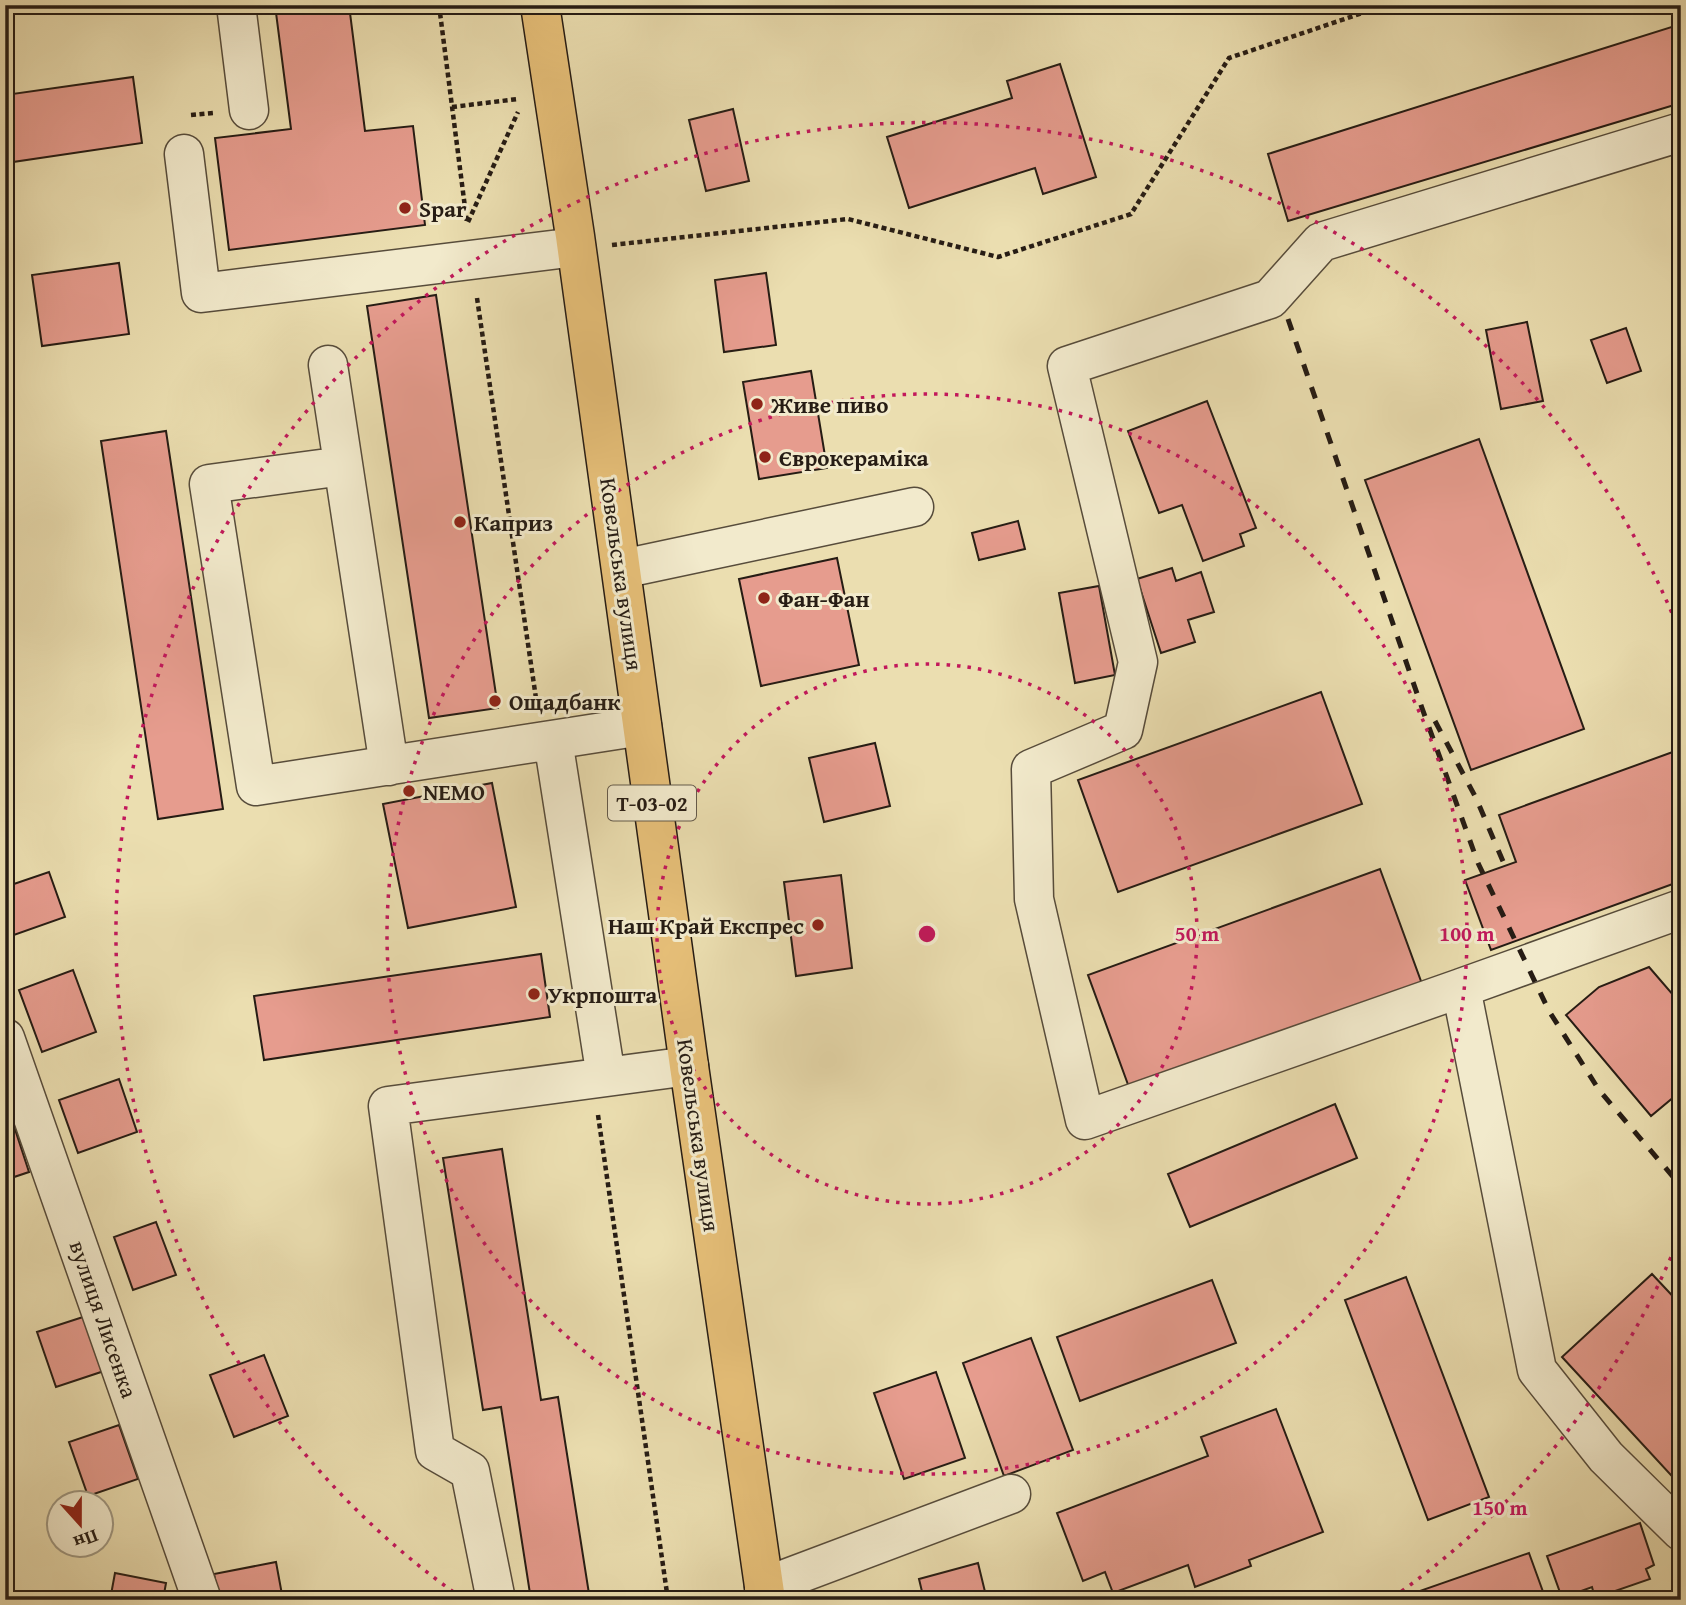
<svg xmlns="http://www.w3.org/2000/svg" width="1686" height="1605" viewBox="0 0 1686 1605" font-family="'Gentium Book Plus',serif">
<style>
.building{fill:#e69c8e;stroke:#261c14;stroke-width:2}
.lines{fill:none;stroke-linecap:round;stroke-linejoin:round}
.minor-casing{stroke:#574c3b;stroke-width:41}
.major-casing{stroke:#261c14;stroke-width:41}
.path{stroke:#261c14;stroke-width:4.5;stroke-dasharray:5 3.5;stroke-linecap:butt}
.minor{stroke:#f2eacc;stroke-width:38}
.major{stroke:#e6bf78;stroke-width:38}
.rail{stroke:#261c14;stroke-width:5;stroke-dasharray:12 12;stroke-linecap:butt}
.ring{fill:none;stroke:#c2185b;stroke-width:3.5;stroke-dasharray:3.5 7}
.poi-dot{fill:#8f2418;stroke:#f2eacc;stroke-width:2.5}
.labels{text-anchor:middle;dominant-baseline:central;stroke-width:6;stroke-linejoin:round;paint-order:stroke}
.shield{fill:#f2eacc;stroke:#635a4b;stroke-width:2}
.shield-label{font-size:21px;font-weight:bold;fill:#261c14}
.poi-label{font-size:23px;font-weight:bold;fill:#261c14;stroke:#f2eacc;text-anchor:start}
.street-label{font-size:23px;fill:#261c14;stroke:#f2eacc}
.centre{fill:#c2185b;stroke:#f2eacc;stroke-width:3.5}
.ring-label{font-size:21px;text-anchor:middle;font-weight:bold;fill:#c2185b;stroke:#f2eacc;stroke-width:6;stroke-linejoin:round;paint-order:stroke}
</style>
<rect width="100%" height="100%" fill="#ebdeb0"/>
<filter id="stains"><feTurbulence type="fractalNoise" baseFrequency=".00286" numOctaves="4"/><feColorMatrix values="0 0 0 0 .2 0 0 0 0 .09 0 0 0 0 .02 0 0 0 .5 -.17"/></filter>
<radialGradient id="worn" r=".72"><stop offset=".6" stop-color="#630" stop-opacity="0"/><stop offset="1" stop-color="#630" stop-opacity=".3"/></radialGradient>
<!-- building -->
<path class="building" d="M275 5H349L365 131 413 126 425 225 229 250 215 138 291 129Z
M1681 24V103L1288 221 1268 154Z
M1060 64 1096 177 1043 194 1035 168 909 208 887 137 1012 98 1007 81Z
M133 77 142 143 6 163 5 95Z
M733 109 749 181 706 191 689 120Z
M119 263 129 334 42 346 32 275Z
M766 273 776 345 724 352 715 280Z
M436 295 498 708 429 718 367 306Z
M1527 322 1543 401 1501 409 1486 330Z
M1626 328 1641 371 1607 383 1591 340Z
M811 371 827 468 759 479 743 382Z
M1207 401 1256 528 1240 534 1244 546 1203 561 1182 505 1159 513 1128 431Z
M166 431 223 809 158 819 101 441Z
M1479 439 1584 729 1471 770 1365 480Z
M1018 521 1025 549 979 560 972 533Z
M837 558 859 665 761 686 739 579Z
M1172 568 1176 581 1201 572 1214 612 1188 620 1195 642 1161 653 1137 579Z
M1099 586 1115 675 1075 683 1059 593Z
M1321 692 1362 804 1118 892 1078 780Z
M875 743 890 806 824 822 809 758Z
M1681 749V881L1491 950 1465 880 1516 862 1499 815Z
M492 783 516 907 408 928 383 804Z
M1380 869 1422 984 1130 1090 1088 975Z
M49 872 65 917 11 936 5 918V887Z
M841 875 852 968 796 976 784 882Z
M541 954 550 1017 264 1060 254 996Z
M1649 967 1681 1004V1091L1651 1116 1566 1015 1599 987Z
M73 970 96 1032 42 1052 19 990Z
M119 1079 137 1132 78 1153 59 1100Z
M1335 1104 1357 1158 1190 1227 1168 1174Z
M11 1117 29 1172 5 1180V1119Z
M502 1149 541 1400 558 1397 590 1600H531L501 1407 483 1410 443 1158Z
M156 1222 176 1275 133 1290 114 1237Z
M1652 1274 1681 1305V1486L1562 1357Z
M1406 1277 1489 1497 1428 1520 1345 1300Z
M1212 1280 1236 1343 1080 1401 1057 1337Z
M86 1316 104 1371 56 1387 37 1332Z
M1031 1338 1073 1450 1004 1476 963 1363Z
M264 1355 288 1416 234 1437 210 1375Z
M936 1372 965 1458 904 1479 874 1393Z
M1276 1409 1323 1532 1249 1560 1251 1566 1195 1587 1188 1565 1113 1593 1105 1572 1083 1581 1057 1513 1208 1456 1201 1437Z
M119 1425 138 1479 88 1496 69 1442Z
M1640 1523 1654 1565 1646 1569 1650 1579 1595 1598 1592 1587 1562 1598 1547 1556Z
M1529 1553 1546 1600H1413L1411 1594Z
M276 1562 283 1600H219L214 1574Z
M978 1563 987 1600H924L919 1579Z
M115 1573 166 1583 163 1600H110Z"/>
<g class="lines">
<!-- minor casing -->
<g class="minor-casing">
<path id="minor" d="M236 5 249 110
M184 154 201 293 576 247
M328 365 389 766
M343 466 209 484 256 786 642 726
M622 569 914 507
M553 740 606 1077
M1681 909 1461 988 1537 1370 1606 1457 1681 1531
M1461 988 1085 1120 1034 899 1031 769 1123 730 1138 662 1067 366 1270 299 1321 242 1681 132
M5 1038 202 1600
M764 1587 1011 1494
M496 1600 470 1471 435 1451 388 1106 689 1066"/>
</g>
<!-- major casing -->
<g class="major-casing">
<path id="major" d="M540 5 575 236 689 1066 766 1600"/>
</g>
<!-- path -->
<path class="path" d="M439 5 467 223
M452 107 518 99
M191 115 213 113
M468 222 518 112
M612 245 848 219 998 257 1131 214 1229 58 1386 5
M477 298 537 705
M598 1115 668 1600"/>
<!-- minor -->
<use href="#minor" class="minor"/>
<!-- major -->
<use href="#major" class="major"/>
<!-- rail -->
<path class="rail" d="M1288 319 1422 708 1478 863 1549 1011 1599 1090 1681 1186
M1435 721 1476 798 1505 866"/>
</g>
<!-- distance rings -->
<g class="ring">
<circle cx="927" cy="934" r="270"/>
<circle cx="927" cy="934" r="540"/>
<path d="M1679 1238A811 811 0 0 1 1392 1598M462 1598A811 811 0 1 1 1679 630"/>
</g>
<!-- markers -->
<g class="poi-dot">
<circle cx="405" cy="208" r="7"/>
<circle cx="757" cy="404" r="7"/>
<circle cx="765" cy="457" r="7"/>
<circle cx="460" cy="522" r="7"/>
<circle cx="764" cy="598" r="7"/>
<circle cx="495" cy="701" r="7"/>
<circle cx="409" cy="791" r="7"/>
<circle cx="818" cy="925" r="7"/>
<circle cx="534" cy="994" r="7"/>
</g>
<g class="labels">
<!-- shield labels -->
<rect class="shield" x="608" y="785.5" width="88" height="35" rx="5"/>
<g class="shield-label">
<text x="652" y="803">Т-03-02</text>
</g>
<!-- poi labels -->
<g class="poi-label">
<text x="419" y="208">Spar</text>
<text x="771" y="404">Живе пиво</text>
<text x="779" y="457">Єврокераміка</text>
<text x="474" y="522">Каприз</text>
<text x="778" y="598">Фан-Фан</text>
<text x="509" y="701">Ощадбанк</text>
<text x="423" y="791">NEMO</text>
<text x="804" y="925" text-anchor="end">Наш Край Експрес</text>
<text x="548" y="994">Укрпошта</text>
</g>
<!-- street labels -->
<g class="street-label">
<text transform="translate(622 574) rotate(82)">Ковельська вулиця</text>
<text transform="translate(699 1135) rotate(82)">Ковельська вулиця</text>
<text transform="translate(104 1319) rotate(71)">вулиця Лисенка</text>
</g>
</g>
<circle cx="927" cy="934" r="10" class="centre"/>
<g class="ring-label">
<text x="1197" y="941">50 m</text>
<text x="1467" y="941">100 m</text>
<text x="1500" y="1515">150 m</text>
</g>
<!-- margin -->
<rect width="1686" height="1605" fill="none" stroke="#ebdeb0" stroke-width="28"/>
<rect x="7" y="7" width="1672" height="1591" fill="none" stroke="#261c14" stroke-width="3.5"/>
<rect x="14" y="14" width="1658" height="1577" fill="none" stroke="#261c14" stroke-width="2"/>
<!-- north arrow -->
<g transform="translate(80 1524) rotate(159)"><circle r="33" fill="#f2eacc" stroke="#a09882" stroke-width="2"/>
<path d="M0-5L12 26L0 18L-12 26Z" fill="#8f2418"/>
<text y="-10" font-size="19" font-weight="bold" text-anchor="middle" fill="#261c14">Пн</text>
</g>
<rect width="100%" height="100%" filter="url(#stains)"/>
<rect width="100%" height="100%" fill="url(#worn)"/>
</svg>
